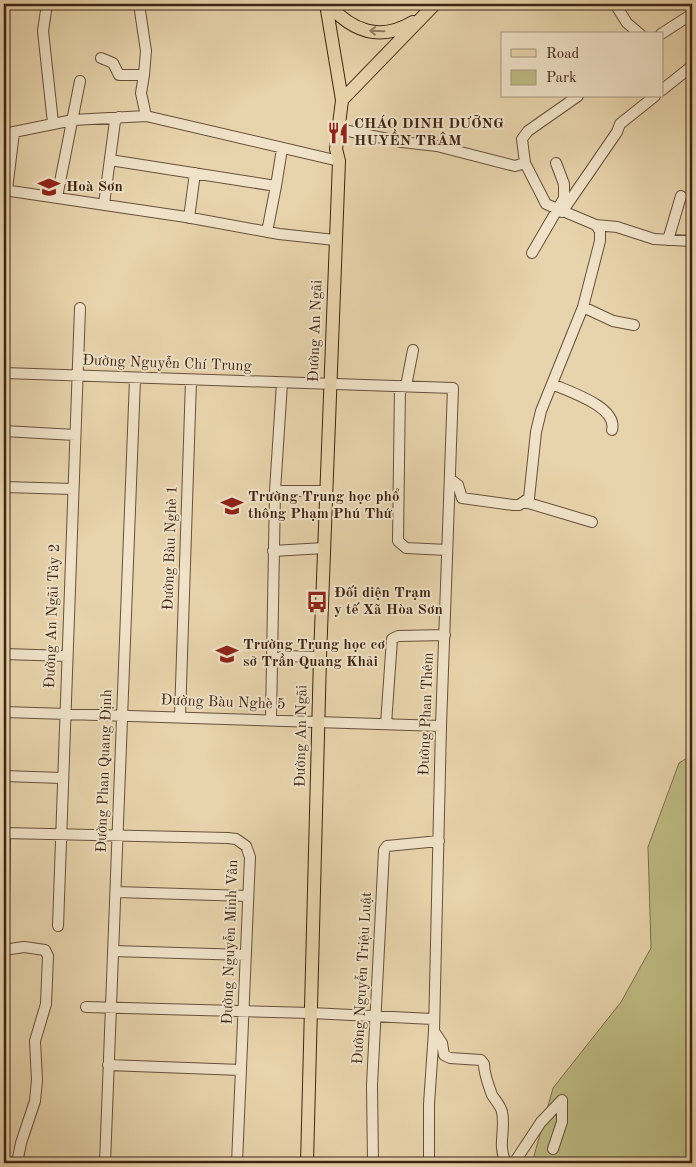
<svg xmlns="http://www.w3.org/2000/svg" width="696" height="1167" viewBox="0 0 696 1167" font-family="'Old Standard TT',serif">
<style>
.green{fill:#bebb84;stroke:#7e704c}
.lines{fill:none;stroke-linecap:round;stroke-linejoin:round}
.minor-casing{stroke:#68503a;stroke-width:12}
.major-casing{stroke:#3d2414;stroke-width:14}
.minor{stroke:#f0e3c9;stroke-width:10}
.major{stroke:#e8d4ac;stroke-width:12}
.oneway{stroke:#927c60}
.labels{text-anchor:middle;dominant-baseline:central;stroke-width:4;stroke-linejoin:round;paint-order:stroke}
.poi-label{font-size:15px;font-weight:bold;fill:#3d2414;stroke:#f0e3c9;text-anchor:start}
.street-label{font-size:15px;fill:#3d2414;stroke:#f0e3c9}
</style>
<rect width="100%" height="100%" fill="#e8d4ac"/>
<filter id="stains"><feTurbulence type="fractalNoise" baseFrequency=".004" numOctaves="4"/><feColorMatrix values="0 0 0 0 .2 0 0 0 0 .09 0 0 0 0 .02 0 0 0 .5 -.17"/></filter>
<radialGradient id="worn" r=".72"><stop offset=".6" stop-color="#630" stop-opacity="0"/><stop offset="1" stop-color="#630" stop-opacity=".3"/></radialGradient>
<!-- green -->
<path class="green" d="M692 755V1163H532L553 1088 621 1002 651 948 648 847 679 763Z"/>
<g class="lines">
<!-- minor casing -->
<g class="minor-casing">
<path id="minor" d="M47 4 43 31 53 123
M139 4 146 51 144 75
M615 4 627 23 640 34
M661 34 692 14
M101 58 113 63 119 75H144L141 93 146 116
M662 90 692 66
M578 96 528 131 522 139 525 163 546 204 596 225 617 227 654 239 692 241
M339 129 402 142 437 146 515 166 525 163
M4 134 73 120 146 116 339 161
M110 160 276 186 267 232
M276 186 282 149
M4 190 186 217 279 234 335 240
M7 190 14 132
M57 197 80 81
M104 204 115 121 119 117
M562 212 617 132 620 124 655 96
M189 218 195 173
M668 240 681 196
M532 253 564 198V184L556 163
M583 307 613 321 634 325
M4 373 453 388 441 726 434 1031 429 1104V1163
M552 384C570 392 618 407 612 430
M400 386 398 541 406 548 447 550
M406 386 413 350
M4 431 75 435
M450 479 458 485 462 498 513 505H519L529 498 536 432 541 411 583 307 600 241V231L596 225
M4 487 73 489
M275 491 282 383
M525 502 592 522
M273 551 324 548
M4 654 67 656
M274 660 284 656 320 657
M4 712 441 726
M180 716 191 381
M271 719 275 491H326
M386 724 392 639 398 636 445 635
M4 776 62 778
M4 833 228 838 236 839 246 846 250 857 237 1163
M116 892 248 896
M4 902 5 833
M58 926 80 308
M4 950 24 947 45 950 48 956 46 1004 35 1041 37 1080 35 1101 21 1143 17 1163
M113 951 246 955
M86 1007 311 1013 433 1019
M434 1031 442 1043 444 1055 450 1058 481 1060 484 1064C484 1071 489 1087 492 1095 495 1100 501 1106 502 1112 506 1130 497 1144 506 1163
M108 1065 241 1070
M105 1163 135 379
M373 1163 372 1085 384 850 387 846 439 841
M514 1163 541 1122 562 1100V1122L553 1149"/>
</g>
<!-- major casing -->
<g class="major-casing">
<path id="major" d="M328 4C352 31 380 42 413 22
M342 100 435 4
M307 1163 320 657 339 161 336 149 342 100 326 4"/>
</g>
<!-- minor -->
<use href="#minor" class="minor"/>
<!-- major -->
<use href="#major" class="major"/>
</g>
<!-- one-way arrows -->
<defs><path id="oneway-shaft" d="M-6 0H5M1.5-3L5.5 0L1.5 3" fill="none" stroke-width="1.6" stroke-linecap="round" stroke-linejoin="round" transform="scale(1.25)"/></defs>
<use class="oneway" href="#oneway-shaft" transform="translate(377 31) rotate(-178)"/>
<!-- icons -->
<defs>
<g id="restaurant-bare" transform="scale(1.725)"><path d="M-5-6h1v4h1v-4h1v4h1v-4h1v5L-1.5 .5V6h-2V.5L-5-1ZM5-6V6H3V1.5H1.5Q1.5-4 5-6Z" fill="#8f2418" stroke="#f0e3c9" stroke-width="2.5" paint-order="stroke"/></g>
<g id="school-bare" transform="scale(1.725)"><path d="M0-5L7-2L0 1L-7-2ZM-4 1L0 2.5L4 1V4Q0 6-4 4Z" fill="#8f2418" stroke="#f0e3c9" stroke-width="2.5" paint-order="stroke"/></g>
<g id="bus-bare" transform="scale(1.725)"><path d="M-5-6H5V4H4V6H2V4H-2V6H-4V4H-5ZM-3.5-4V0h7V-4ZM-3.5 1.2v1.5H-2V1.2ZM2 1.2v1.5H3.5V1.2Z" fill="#8f2418" stroke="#f0e3c9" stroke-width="2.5" paint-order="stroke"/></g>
</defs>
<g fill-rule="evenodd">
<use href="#restaurant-bare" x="338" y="133"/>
<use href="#school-bare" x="49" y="187"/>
<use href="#school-bare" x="232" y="506"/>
<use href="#bus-bare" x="317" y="602"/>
<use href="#school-bare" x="227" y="654"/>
</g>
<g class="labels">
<!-- poi labels -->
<g class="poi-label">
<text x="354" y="124">CHÁO DINH DƯỠNG<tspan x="354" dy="17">HUYỀN TRÂM</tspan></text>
<text x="66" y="187">Hoà Sơn</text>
<text x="248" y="497">Trường Trung học phổ<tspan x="248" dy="17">thông Phạm Phú Thứ</tspan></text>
<text x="334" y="593">Đối diện Trạm<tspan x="334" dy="17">y tế Xã Hòa Sơn</tspan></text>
<text x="243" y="645">Trường Trung học cơ<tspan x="243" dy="17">sở Trần Quang Khải</tspan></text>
</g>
<!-- street labels -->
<g class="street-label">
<text transform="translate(316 331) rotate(-88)">Đường An Ngãi</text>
<text transform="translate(167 364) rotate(2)">Đường Nguyễn Chí Trung</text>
<text transform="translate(171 548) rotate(-88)">Đường Bàu Nghè 1</text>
<text transform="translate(53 616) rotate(-88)">Đường An Ngãi Tây 2</text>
<text transform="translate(223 703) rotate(2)">Đường Bàu Nghè 5</text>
<text transform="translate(427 714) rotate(-88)">Đường Phan Thêm</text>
<text transform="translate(302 736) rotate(-89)">Đường An Ngãi</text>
<text transform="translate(105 771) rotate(-88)">Đường Phan Quang Định</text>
<text transform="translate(231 942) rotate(-88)">Đường Nguyễn Minh Vân</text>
<text transform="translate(363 978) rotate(-87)">Đường Nguyễn Triệu Luật</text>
</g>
</g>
<!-- margin -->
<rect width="696" height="1167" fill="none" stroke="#e8d4ac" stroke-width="20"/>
<rect x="5" y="5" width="686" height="1157" fill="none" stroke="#3d2414" stroke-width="2.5"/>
<rect x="10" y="10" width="676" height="1147" fill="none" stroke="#3d2414"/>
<!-- legend -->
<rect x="501" y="32" width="162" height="65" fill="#f0e3c9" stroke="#a89781"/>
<rect x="511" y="49" width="25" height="8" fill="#e8d4ac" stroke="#a89781"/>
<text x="546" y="58" font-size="15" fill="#3d2414">Road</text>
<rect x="511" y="70" width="25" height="15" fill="#bebb84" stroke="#a89781"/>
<text x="546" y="82" font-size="15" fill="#3d2414">Park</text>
<rect width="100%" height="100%" filter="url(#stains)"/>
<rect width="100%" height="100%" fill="url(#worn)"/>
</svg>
